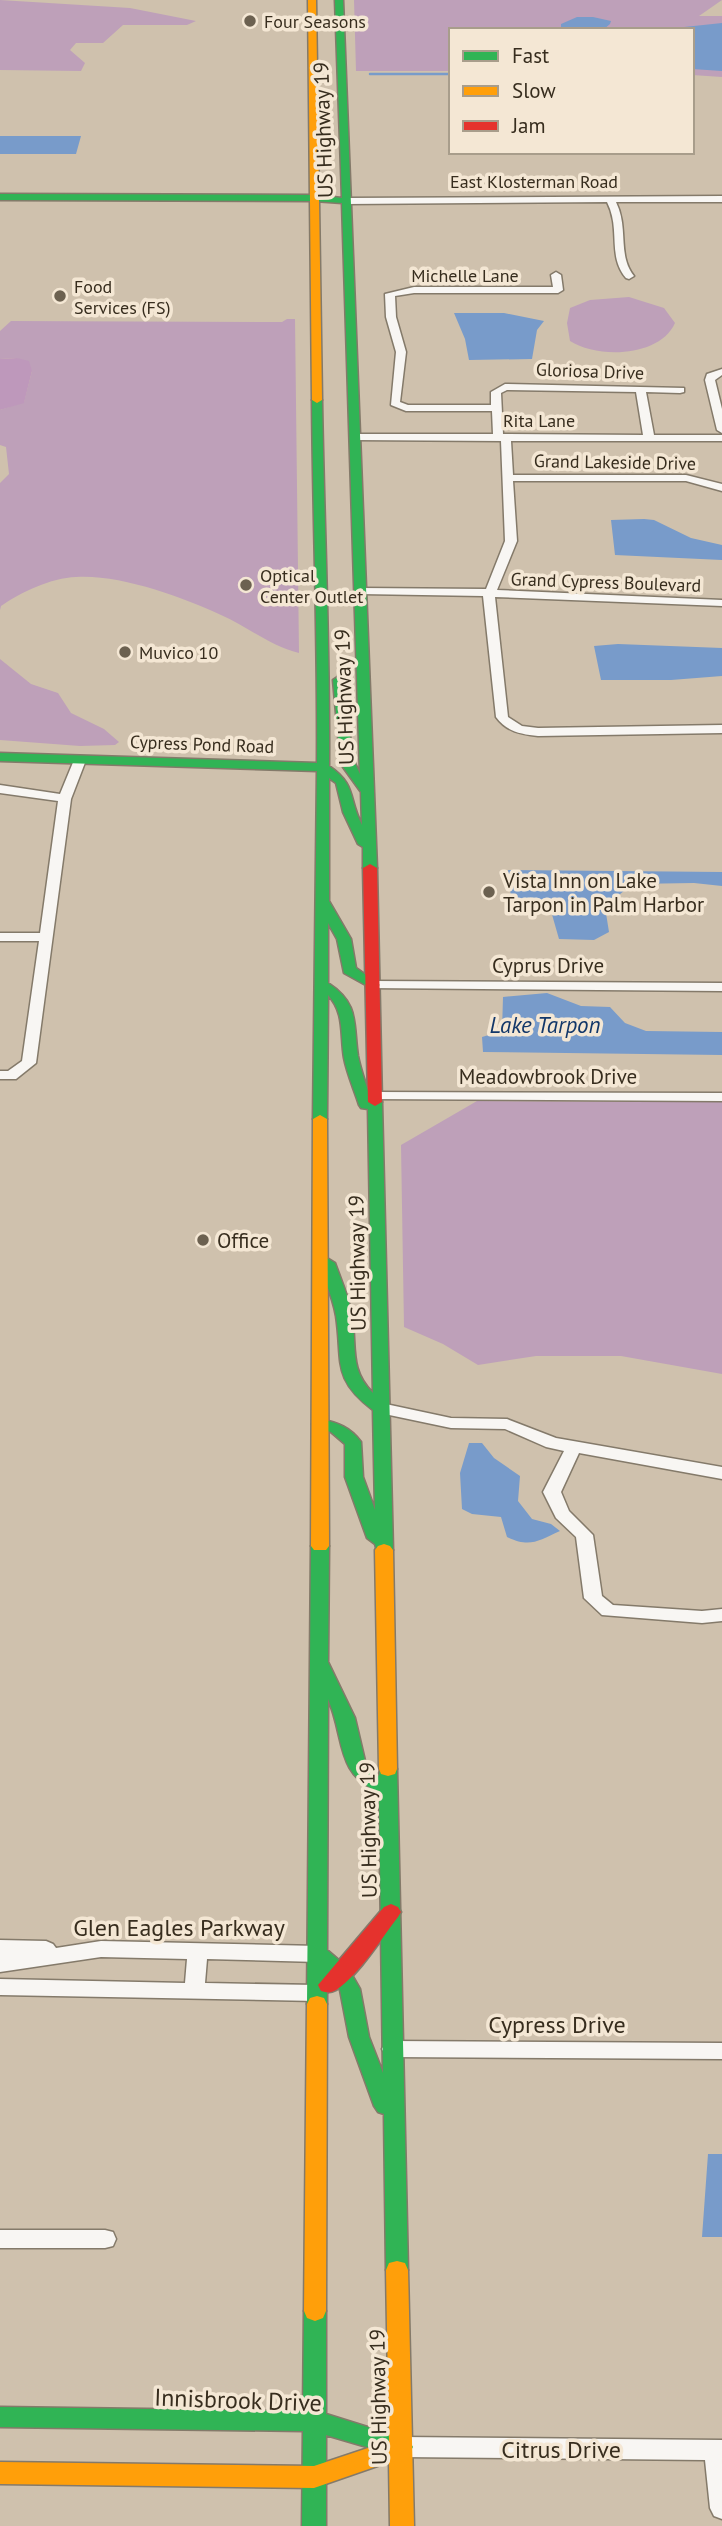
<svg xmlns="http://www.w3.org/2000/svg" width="722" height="2526" viewBox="0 0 722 2526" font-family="'PT Sans',sans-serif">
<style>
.green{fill:#bea0b9}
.forest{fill:#be98bb}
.water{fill:#789bca}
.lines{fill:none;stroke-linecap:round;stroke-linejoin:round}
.stream{stroke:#789bca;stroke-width:2.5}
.street-casing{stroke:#847a6a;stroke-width:3}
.fast-casing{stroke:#847a6a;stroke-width:3}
.slow-casing{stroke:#847a6a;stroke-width:3}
.jam-casing{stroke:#847a6a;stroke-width:3}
.street{fill:#f8f6f3;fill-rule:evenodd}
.fast{fill:#30b455;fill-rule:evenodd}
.slow{fill:#ff9f0a;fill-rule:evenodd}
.jam{fill:#e5322d;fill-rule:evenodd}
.poi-dot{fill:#6c6150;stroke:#f4e7d4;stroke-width:2.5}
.labels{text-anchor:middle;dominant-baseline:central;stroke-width:7;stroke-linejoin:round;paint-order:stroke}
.far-poi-label{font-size:18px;fill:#372d1e;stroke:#f4e7d4;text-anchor:start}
.far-street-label{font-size:18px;fill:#372d1e;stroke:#f4e7d4}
.street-label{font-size:21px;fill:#372d1e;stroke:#f4e7d4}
.poi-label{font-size:21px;fill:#372d1e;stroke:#f4e7d4;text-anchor:start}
.water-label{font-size:23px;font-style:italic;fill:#123769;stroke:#f4e7d4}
.near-street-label{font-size:24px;fill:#372d1e;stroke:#f4e7d4}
</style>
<rect width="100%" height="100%" fill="#cfc1ad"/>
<!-- green -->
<path class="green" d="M0 0 130 8 196 21 187 25H123L103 43H76L70 50 85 63 81 71 0 70Z
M354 0H722L699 16H722V77L692 75V30H451V71H356Z
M629 297 664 308 675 323C660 357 598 359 570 341L567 323 570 308 590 300Z
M287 319H295L299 653C270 646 248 627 221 615 183 597 119 574 76 577 51 578 21 592 1 606L0 610V483L9 474 6 447 0 445V410L24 402 32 371 17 358 0 359V331L11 321 282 322Z
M0 659 31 684 58 693 71 713 104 729 119 742 115 745 80 746 0 740Z
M477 1101 722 1102V1374L621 1356H536L478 1365 443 1344 404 1327 401 1145Z"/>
<!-- forest -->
<path class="forest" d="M17 358 29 361 32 371 24 403 0 410V359Z"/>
<!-- water -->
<path class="water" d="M577 17H593L611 21 610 24 603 30 561 28V24Z
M722 23V71L692 69V30H656Z
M0 136H81L76 154H0Z
M454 313H504L544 321 537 330 532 359 469 360 465 339Z
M644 519 654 520 691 538 722 545V560L615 555 611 520Z
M618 644 722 648V676L671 680H601L594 646Z
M508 870 722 872V886L694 883 632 884 605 907 609 932 594 940 559 939 551 911 525 899 511 898Z
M547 993 581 1006 610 1007 625 1023 646 1031 722 1032V1055L483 1052 482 1037 502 1031 503 997Z
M469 1443H482L494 1458 520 1476 518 1501 532 1519 551 1524 560 1531C538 1541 530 1548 507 1537L501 1517 472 1514 462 1509 460 1473Z
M708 2154H722V2237H702Z"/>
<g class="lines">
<!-- stream -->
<path class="stream" d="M370 74H451"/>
<!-- street casing -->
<g class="street-casing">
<path id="street" d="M722 196V202H616C629 228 617 255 634 276L629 279 626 278C607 256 621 229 607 202L346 204 342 201 346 198Z
M556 272 561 275 563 290 558 293H414L395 296 396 317 406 352 400 402 408 405H491V392L505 384 684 388V392L680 393 646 392 654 435H722V441H511L513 475H686L722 484V491L686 481H513L517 541 497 590 722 600V606L495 597 508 717 522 726 538 728 722 725V733L538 736C521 734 507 732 496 717L483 596 361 594 355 591 361 588 486 589 505 541 501 441 355 440 350 437 355 434H493L492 411H406L391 405 396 352 386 317 385 294 414 287H553L551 275ZM507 390 636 392 643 435 503 434 501 393Z
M722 369V375L715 380 722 409V433L717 430 705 380 707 374Z
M80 756 86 760 71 799 36 1063 16 1079H0V1071H8L22 1061 39 941H0V933H40L58 801 0 793V785L60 794 74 760Z
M373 981 722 983V991L368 988 366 985Z
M375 1092 722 1093V1101L370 1099 368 1096 370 1093Z
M381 1403 451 1418 507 1419 556 1438 722 1467V1479L579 1453 561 1492 569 1511 593 1535 602 1596 613 1605 702 1611 722 1609V1621L702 1623 602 1615 584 1598 576 1537 556 1518 543 1492 564 1451 546 1447 505 1429 451 1428 375 1412 373 1408 375 1404Z
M0 1940 46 1941 53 1944 56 1948 101 1941 318 1946 325 1949 328 1954 325 1959 318 1962 207 1959 205 1983 317 1985 324 1987 327 1993 324 1999 317 2001 0 1995V1979L185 1983 187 1959 101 1957 0 1972V1956H3H0Z
M392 2041 722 2043V2059L392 2057 385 2055 382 2049 385 2043Z
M0 2230H105L113 2232 116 2239 113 2246 105 2248H0Z
M401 2437 722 2440V2519L714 2516 710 2508 705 2460 401 2457 393 2454 389 2447 393 2440Z"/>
</g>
<!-- fast casing -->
<g class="fast-casing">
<path id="fast" d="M335 0H343L377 868 370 872 363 868V847L358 844 343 812 336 783 329 778V901L351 939 356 968 380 985 373 989 344 973 337 939 328 923V983C360 1004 353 1023 358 1056 361 1071 366 1085 371 1099H380L382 1102 393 1550 390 1554H378L375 1544 367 1538 345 1477V1444L331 1432 314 1428 312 1424 320 1419C338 1423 350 1427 361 1442L363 1477 375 1510 373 1410C331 1378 343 1362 336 1316 333 1298 325 1281 319 1263L327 1258 335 1263C341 1280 349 1297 352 1316 357 1346 349 1370 373 1393L368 1109 361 1108 359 1105C354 1089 347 1074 344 1058 340 1035 345 1013 328 995L327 1119 320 1123 313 1119 317 771 0 761V753L317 763C318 642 313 521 312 400L317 397 322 400C324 522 330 644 329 766 357 785 348 798 362 825L361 792 343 767 340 757 333 680 339 676 345 680 352 757 360 774 342 203 314 201 0 200V194L314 195 342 198Z
M320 1540 326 1542 329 1546 328 1662 355 1718 366 1765 379 1776 381 1764 388 1762 395 1764 397 1769 408 2270 405 2277 397 2279 389 2277 386 2270 384 2114 378 2112 374 2106 349 2037 340 1990 327 1974V2004L324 2010 317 2012 310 2010 307 2004 311 1546 314 1542ZM328 1699C345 1738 335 1774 379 1792L383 2073 369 2037 360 1989 348 1968 327 1950Z
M315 2301 323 2304 326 2311V2414L409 2440 413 2447 409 2454 401 2457 326 2435V2526H302L303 2431 0 2427V2407L303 2411 304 2311 307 2304Z"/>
</g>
<!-- slow casing -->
<g class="slow-casing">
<path id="slow" d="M308 0H316L322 400 317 403 312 400Z
M320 1115 327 1119 329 1546 326 1550H314L311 1546 313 1119Z
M384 1544 390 1546 393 1550 397 1769 395 1774 388 1776 381 1774 379 1769 375 1550 378 1546Z
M317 1996 324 1998 327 2004 326 2311 323 2318 315 2321 307 2318 304 2311 307 2004 310 1998Z
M397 2261 405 2263 408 2270 414 2526H390L389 2462 314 2488 0 2484V2462L314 2466 389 2441 386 2270 389 2263Z"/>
</g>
<!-- jam casing -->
<g class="jam-casing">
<path id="jam" d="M370 864 377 868 382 1102 375 1106 368 1102 363 868Z
M391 1904 398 1907 401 1912 398 1917C381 1939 359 1975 336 1990 331 1993 327 1993 321 1991L318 1985 384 1907Z"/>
</g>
<!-- street -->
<use href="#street" class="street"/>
<!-- fast -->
<use href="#fast" class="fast"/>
<!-- slow -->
<use href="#slow" class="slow"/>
<!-- jam -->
<use href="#jam" class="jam"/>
</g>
<!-- markers -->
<g class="poi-dot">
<circle cx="250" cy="21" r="7"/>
<circle cx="60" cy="296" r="7"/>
<circle cx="246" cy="585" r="7"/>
<circle cx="125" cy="652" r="7"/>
<circle cx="489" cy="892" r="7"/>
<circle cx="203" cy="1240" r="7"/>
</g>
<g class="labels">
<!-- far-poi labels -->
<g class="far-poi-label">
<text x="264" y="21">Four Seasons</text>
<text x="74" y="286">Food<tspan x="74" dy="21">Services (FS)</tspan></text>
<text x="260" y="575">Optical<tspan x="260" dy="21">Center Outlet</tspan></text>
<text x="139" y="652">Muvico 10</text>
</g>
<!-- far-street labels -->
<g class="far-street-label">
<text x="534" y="181">East Klosterman Road</text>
<text x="465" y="275">Michelle Lane</text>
<text transform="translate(590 371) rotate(2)">Gloriosa Drive</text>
<text x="539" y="420">Rita Lane</text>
<text transform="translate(615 462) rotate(1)">Grand Lakeside Drive</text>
<text transform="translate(606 582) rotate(2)">Grand Cypress Boulevard</text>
<text transform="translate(202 744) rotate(2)">Cypress Pond Road</text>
</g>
<!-- street labels -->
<g class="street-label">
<text transform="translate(323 130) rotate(-92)">US Highway 19</text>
<text transform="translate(344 697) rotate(-92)">US Highway 19</text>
<text x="548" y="965">Cyprus Drive</text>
<text x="548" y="1076">Meadowbrook Drive</text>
<text transform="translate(357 1263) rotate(-91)">US Highway 19</text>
<text transform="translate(368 1830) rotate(-91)">US Highway 19</text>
<text transform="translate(378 2397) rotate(-91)">US Highway 19</text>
</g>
<!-- poi labels -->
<g class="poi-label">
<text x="503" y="880">Vista Inn on Lake<tspan x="503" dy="24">Tarpon in Palm Harbor</tspan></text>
<text x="217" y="1240">Office</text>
</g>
<!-- water labels -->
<g class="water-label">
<text x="545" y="1024">Lake Tarpon</text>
</g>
<!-- near-street labels -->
<g class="near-street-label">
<text x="179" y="1927">Glen Eagles Parkway</text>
<text x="557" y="2024">Cypress Drive</text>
<text transform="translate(238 2400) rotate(2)">Innisbrook Drive</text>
<text x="561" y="2449">Citrus Drive</text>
</g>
</g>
<!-- legend -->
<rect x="449" y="28" width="245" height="126" fill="#f4e7d4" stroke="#a89d8b" stroke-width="2"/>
<rect x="463" y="51" width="35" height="10" fill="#30b455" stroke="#a89d8b" stroke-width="2"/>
<text x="512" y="63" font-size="21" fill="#372d1e">Fast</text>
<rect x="463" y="86" width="35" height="10" fill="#ff9f0a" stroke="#a89d8b" stroke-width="2"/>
<text x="512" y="98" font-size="21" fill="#372d1e">Slow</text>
<rect x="463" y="121" width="35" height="10" fill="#e5322d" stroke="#a89d8b" stroke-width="2"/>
<text x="512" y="133" font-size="21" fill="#372d1e">Jam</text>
</svg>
